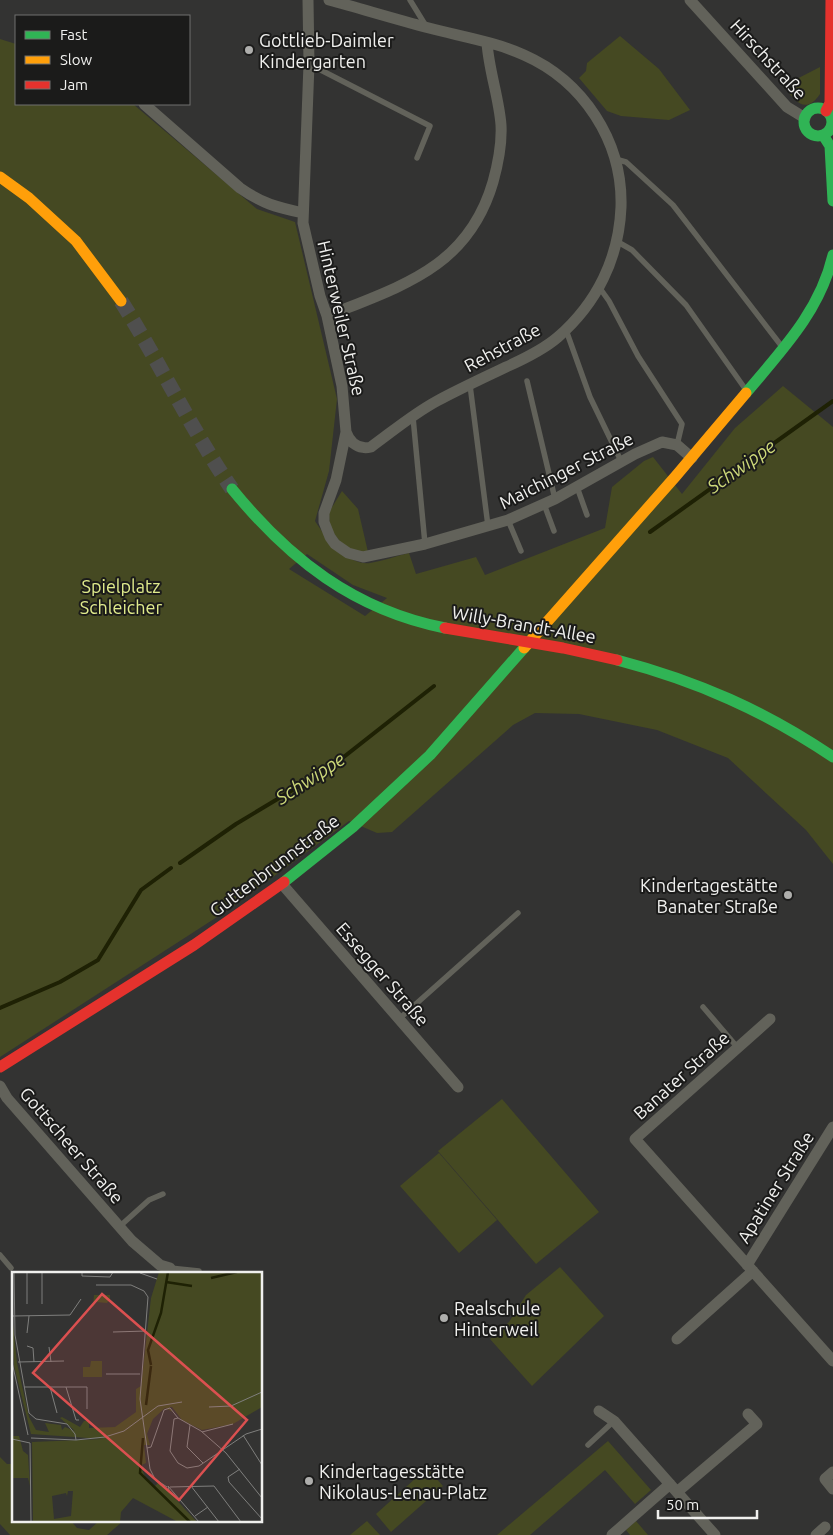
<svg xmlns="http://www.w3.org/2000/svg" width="833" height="1535" viewBox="0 0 833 1535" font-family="Ubuntu,sans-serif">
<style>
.green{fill:#454922;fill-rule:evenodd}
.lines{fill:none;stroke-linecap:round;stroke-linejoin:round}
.stream{stroke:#1e2104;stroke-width:4}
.secondary-tunnel{stroke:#4f4f4e;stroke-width:15;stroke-dasharray:15 8;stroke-linecap:butt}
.lane{stroke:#62625a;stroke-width:5.5}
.street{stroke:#62625a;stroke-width:11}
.fast{stroke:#30b455;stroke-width:11}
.slow{stroke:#ff9f0a;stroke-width:11}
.jam{stroke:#e5322d;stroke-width:11}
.poi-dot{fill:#aeaeac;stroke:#1b1b1a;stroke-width:2}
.labels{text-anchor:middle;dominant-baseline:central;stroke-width:4;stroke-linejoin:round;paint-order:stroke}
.poi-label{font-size:18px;fill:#f0f0ee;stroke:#1b1b1a;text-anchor:start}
.street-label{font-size:18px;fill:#f0f0ee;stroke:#1b1b1a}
.park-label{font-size:18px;fill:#e0eb8c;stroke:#1b1b1a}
.water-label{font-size:19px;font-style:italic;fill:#cdd879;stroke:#1b1b1a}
.inset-river{fill:none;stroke:#1e2104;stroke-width:2.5}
.inset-road{fill:none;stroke:#7f7f7d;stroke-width:1}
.view{fill:#db5050;fill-opacity:0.15;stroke:#db5050;stroke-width:2.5}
.inset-edge{fill:none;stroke:#f0f0ee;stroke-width:2.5}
</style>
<rect width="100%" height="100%" fill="#333332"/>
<!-- green -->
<path class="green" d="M620 36 659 69 690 110 669 120 621 116 607 111 579 78 586 71 587 63Z
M0 39 16 44V104H133L257 209 295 222 337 399 329 471 315 521C326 538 348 566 370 563 383 561 396 556 409 553L416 574 476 557 485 575 605 528 612 487 644 461 653 457 682 494 735 428 783 386 833 427V864L806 830 728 758 657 730 579 714 535 713 513 725 392 832 377 833 349 821 231 908 0 1057ZM307 554 353 585 387 598 365 616 289 569Z
M820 67V94C805 116 795 100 783 86Z
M342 491 358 509 368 552 360 553 346 549 330 529 329 512Z
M502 1099 599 1212 536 1264 438 1151Z
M439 1153 497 1220 459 1253 400 1186Z
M560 1267 604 1316 532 1386 490 1339 509 1322 526 1295Z
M608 1441 651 1490 635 1504 605 1470 530 1535H497Z
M0 1457 7 1464H14V1521H71L77 1528 89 1530 99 1521H123L107 1535H10L0 1524Z
M427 1468 443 1486 391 1532 376 1514Z
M367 1521 380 1535H350Z
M636 1521 648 1535H630L626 1530Z"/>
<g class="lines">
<!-- stream -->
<path class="stream" d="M650 532 833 401
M180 863 236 824 331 767 434 686
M0 1008 60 982 98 960 141 890 171 868"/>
<!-- secondary-tunnel -->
<path class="secondary-tunnel" d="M121 301C160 363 191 429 232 489"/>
<!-- lane -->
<path class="lane" d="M410 0 426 26
M309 64 430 126 417 158
M615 159 626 162 673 205 783 348
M618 242 632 250 686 305 746 390
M599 287 609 301 638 356 682 424 677 445
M566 330 590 397 622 463
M527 381 555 499
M470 385 488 526
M413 417 425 544
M577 487 587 515
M544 504 554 531
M508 520 521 551
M703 1007 738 1048
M399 1019 518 913
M119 1227 149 1200 163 1194
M0 1255 11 1268
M170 1268 199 1271
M588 1445 614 1421"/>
<!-- street -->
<path class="street" d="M308 0 309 64 303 223 320 296 327 316 342 386 346 432 336 480 324 513V522L330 537 335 544 348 553 363 557 425 544 508 520 555 499 635 454 662 442 677 445 692 458
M329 0C362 9 395 19 429 28 459 36 496 42 524 55 583 81 623 141 621 207 619 258 597 303 558 337 543 350 524 359 506 367 483 378 459 389 437 401 413 414 393 431 371 447 359 450 350 443 346 432
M690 0 787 107 805 118
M144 104 240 188C263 204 276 207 303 213
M327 316C401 286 468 268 493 182 498 164 502 144 501 125 499 98 489 71 487 43
M282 884 458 1087
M770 1019 635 1139 833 1361
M0 1086 7 1098 132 1241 160 1265 170 1268
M747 1265 833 1127
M677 1339 753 1271
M599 1411 614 1421 715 1535
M833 1472 825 1479 833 1489
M677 1492 757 1424 748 1414
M612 1535 670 1484
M816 1535 825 1527"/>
<!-- fast -->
<path class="fast" d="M804 122a14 14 0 1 1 28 0a14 14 0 1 1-28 0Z
M823 135 830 146 833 201
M746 393C782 350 820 311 833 255
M232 489C289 559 354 610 445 628
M617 660C697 681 765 711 833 757
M284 882 353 827 430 755 524 648"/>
<!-- slow -->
<path class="slow" d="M0 177 29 198 76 241 121 301
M524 648 675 477 746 393"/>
<!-- jam -->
<path class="jam" d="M826 111 830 103 831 0
M445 628 563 648 617 660
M0 1067 194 945 284 882"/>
</g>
<!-- markers -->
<g class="poi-dot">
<circle cx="249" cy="50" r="5"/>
<circle cx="788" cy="895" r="5"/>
<circle cx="444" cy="1318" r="5"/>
<circle cx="309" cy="1481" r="5"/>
</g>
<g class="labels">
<!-- poi labels -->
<g class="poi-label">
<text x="259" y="40">Gottlieb-Daimler<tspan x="259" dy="21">Kindergarten</tspan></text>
<text x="778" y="885" text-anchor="end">Kindertagestätte<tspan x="778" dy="21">Banater Straße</tspan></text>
<text x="454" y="1308">Realschule<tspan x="454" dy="21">Hinterweil</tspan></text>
<text x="319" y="1471">Kindertagesstätte<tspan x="319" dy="21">Nikolaus-Lenau-Platz</tspan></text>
</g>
<!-- street labels -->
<g class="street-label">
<text transform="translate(769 59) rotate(47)">Hirschstraße</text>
<text transform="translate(342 318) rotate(77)">Hinterweiler Straße</text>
<text transform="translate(502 347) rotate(-28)">Rehstraße</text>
<text transform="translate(566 470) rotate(-27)">Maichinger Straße</text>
<text transform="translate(524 624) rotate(10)">Willy-Brandt-Allee</text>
<text transform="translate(274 865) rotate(-37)">Guttenbrunnstraße</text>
<text transform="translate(383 974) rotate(49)">Essegger Straße</text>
<text transform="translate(681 1075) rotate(-42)">Banater Straße</text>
<text transform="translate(72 1145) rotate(49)">Gottscheer Straße</text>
<text transform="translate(775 1187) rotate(-58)">Apatiner Straße</text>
</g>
<!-- park labels -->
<g class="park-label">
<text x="121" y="586">Spielplatz<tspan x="121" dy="21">Schleicher</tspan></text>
</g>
<!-- water labels -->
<g class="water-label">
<text transform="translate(741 466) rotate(-35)">Schwippe</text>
<text transform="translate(310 778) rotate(-33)">Schwippe</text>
</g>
</g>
<!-- overview -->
<g transform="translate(12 1272)">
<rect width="250" height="250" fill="#333332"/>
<path d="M147 0H250V135L221 152 190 158 170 148 160 135H157L161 140 153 136 141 147 135 162 138 173H132L134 191 125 195H129L134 207 143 214 146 211 157 220 185 250H166L121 226 109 240 108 250H21L20 170 91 167 19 162 2 94 0 43 5 91 17 145 24 158 37 160 33 151 49 153 50 158 53 155 63 159 48 146 50 145 68 155 72 149H77V156L103 155 124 140V117L129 114 139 26ZM56 219H61L59 244 42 247 40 224 54 221 55 224ZM82 23H98V27L95 31 84 30 81 35ZM79 89H90V105H71V95H78ZM0 164H7L11 179 16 183 18 214 16 206H0Z" fill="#454922" fill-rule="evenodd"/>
<path class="inset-river" d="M199 6 225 0M154 10 180 14M139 93 136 78 149 41 156 0M134 133 139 94M131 166 128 201 178 250"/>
<path class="inset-road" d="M2 0 3 63 17 141 24 147 55 152 63 162 64 168M70 0V4L98 5 101 0M128 1 145 7M84 13H119L132 19 136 25 128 127 138 197 143 207 155 215M15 32V0M30 32V0M1 44 58 43 69 27M101 60 134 59M15 61 17 44M15 74 21 76 22 90M37 75 39 90M0 90 16 163M6 90 52 89M94 102H128M12 115H75V137M38 115 45 141M54 115 64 148H67M197 135 219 134 250 120M166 146 162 147 158 179 166 191 175 196 187 194 234 162 250 157M178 153 175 175 191 191M190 160 221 152M231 163 250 193M19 166 64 168 93 165 112 159 146 134 170 130M0 167 18 171M18 171 19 250M135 176 139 175 152 138 158 136 166 146 189 159 214 181 250 226M228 197 216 205 217 210 250 247M179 214 207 250M158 215 202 214 229 250M157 218 156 214 187 250M183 244 196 235"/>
<path class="view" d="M90 22 235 148 167 228 21 101Z"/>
<rect width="250" height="250" class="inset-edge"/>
</g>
<!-- legend -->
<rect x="15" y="15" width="175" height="90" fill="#1b1b1a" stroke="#70706f"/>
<rect x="25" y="31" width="25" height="8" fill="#30b455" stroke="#70706f"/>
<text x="60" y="40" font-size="15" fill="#f0f0ee">Fast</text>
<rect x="25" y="56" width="25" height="8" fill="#ff9f0a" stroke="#70706f"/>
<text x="60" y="65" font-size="15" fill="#f0f0ee">Slow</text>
<rect x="25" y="81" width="25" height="8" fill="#e5322d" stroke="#70706f"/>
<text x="60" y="90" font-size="15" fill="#f0f0ee">Jam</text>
<!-- scale -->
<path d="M658 1510v8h99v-8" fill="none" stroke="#f0f0ee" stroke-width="2.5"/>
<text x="666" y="1510" font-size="15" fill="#f0f0ee" stroke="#1b1b1a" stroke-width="4" paint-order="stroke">50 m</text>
</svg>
